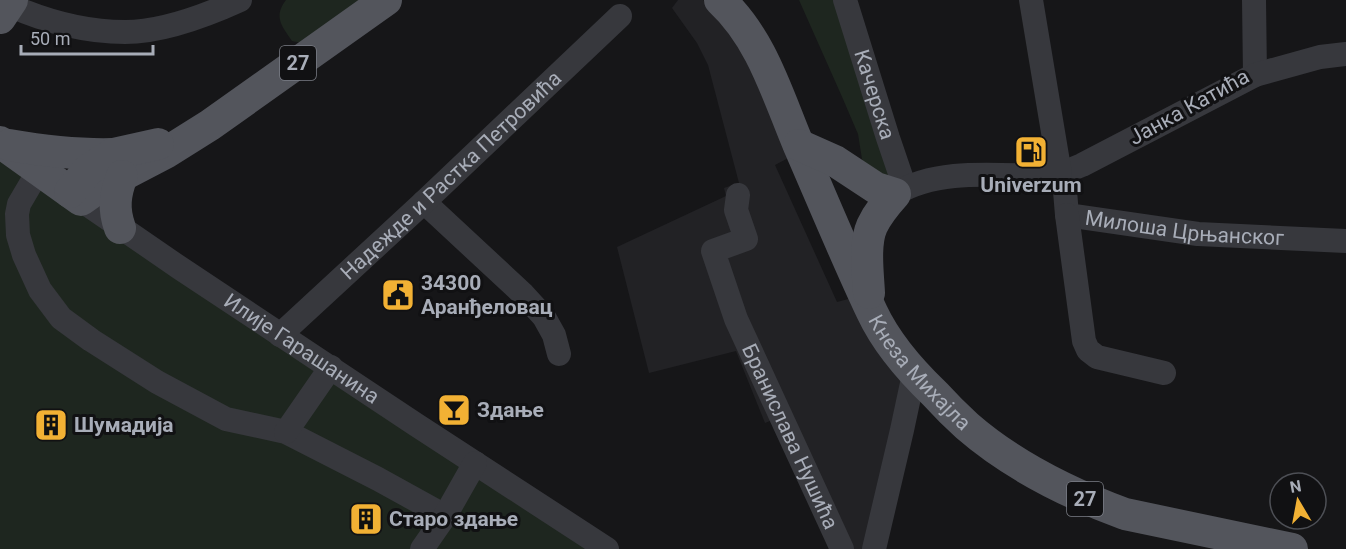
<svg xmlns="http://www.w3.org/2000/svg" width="1346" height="549" viewBox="0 0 1346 549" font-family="Roboto,sans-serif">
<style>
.built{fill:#222225}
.green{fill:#1e261f}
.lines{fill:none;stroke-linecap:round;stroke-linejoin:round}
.minor{stroke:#37383d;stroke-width:24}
.major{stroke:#53555c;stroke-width:32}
.labels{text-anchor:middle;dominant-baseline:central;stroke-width:6;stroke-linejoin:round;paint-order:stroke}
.shield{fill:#111113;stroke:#7b7e86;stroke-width:1.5}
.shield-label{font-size:20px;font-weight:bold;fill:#a8adb8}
.street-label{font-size:21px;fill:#a8adb8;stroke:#111113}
.poi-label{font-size:21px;font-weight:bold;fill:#a8adb8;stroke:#111113;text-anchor:start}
</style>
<rect width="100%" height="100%" fill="#161618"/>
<!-- built -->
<path class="built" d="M678 0H703L709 5 743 48 792 156 775 165 837 302 856 297 917 386 880 549H836L780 417 765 423 736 351 649 373 617 247 726 196 724 188 739 183 708 65 697 43 672 8Z"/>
<!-- green -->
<path class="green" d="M286 0H363L302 43 292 41C282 26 273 17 286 0Z
M799 0H836L889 170 888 177 866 169 862 159 858 134 843 99Z
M0 141 607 549H0Z"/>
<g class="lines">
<!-- minor -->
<g class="minor">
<path id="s1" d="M845 0 888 138 905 188"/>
<path id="s2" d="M1254 0 1255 75 1082 165 1060 174 1065 191 1067 215 1198 234 1346 241"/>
<path d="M9 5C45 21 85 32 125 32 162 32 207 15 240 0"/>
<path d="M1255 75 1320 57 1346 54"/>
<path d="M39 170 19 204 17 214 18 235 24 255 40 290 61 318 91 340 157 382 226 419 286 432 378 479 445 516"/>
<path d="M895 194C939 167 999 176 1048 176L1060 174 1031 0"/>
<path id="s3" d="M738 195 736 210 746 239 713 251 736 319 842 549"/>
<path id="s4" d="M81 200 180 268 415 424 607 549"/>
<path d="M424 202 523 294 544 317 554 335 559 354"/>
<path d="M1067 215 1084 341 1088 350 1097 357 1164 373"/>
<path id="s5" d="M280 335 424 202 620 16"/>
<path d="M286 432 331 367"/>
<path d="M422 549 445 516 475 463"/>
<path d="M874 549 902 430 914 374"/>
</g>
<!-- major -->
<g class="major">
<path id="s6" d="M720 0C762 39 777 94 799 146 823 201 846 257 872 312 886 342 911 371 935 394 945 405 956 416 967 426 1013 466 1068 493 1125 514L1292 549"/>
<path d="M0 18 12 0"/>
<path d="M0 142 81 200 98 188 167 152 210 125 386 0"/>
<path d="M9 145C44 151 77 155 113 154"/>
<path d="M799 145 835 161 876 188 895 194C886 204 878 213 872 226 864 244 868 273 869 293"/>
<path d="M70 192 88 170 113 154 158 144"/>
<path d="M120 228C113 209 115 194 122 176"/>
</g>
</g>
<!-- icons -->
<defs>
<g id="fuel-square" transform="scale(1.725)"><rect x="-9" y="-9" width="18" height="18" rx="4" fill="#f2b134" stroke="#111113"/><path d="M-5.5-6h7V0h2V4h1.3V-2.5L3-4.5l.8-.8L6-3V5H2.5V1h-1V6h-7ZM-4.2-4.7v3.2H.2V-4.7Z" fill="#111"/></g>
<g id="civic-square" transform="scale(1.725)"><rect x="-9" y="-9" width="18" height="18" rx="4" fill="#f2b134" stroke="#111113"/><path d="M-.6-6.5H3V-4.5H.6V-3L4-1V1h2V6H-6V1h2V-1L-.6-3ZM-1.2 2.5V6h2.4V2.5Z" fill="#111"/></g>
<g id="bar-square" transform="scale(1.725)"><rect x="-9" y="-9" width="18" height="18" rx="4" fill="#f2b134" stroke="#111113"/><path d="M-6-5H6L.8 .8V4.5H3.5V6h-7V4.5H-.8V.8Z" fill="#111"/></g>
<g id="building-square" transform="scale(1.725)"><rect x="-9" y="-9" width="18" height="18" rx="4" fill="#f2b134" stroke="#111113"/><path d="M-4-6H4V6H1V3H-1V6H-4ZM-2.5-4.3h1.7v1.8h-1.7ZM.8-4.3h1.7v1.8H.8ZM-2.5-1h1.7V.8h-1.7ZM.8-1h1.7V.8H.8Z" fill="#111"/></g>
</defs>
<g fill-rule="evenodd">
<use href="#fuel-square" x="1031" y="152"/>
<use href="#civic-square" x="398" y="295"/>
<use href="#bar-square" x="454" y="410"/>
<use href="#building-square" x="51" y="425"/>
<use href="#building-square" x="366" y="519"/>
</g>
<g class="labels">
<!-- shield labels -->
<g class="shield">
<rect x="280" y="46" width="36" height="34" rx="4.5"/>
<rect x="1067" y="482" width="36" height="34" rx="4.5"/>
</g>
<g class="shield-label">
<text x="298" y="63">27</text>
<text x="1085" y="499">27</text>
</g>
<!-- street labels -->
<g class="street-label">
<text stroke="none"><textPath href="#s1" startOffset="99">Качерска</textPath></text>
<text transform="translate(1189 107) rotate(-29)">Јанка Катића</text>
<text stroke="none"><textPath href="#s5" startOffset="234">Надежде и Растка Петровића</textPath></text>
<text stroke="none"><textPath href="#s2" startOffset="454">Милоша Црњанског</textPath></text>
<text stroke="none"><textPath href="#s4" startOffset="266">Илије Гарашанина</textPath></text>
<text stroke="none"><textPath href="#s6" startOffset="426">Кнеза Михајла</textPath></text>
<text stroke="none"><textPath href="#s3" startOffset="282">Бранислава Нушића</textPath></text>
</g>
<!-- poi labels -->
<g class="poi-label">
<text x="1031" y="185" text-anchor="middle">Univerzum</text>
<text x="421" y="283">34300<tspan x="421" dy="24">Аранђеловац</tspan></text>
<text x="477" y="410">Здање</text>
<text x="74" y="425">Шумадија</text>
<text x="389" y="519">Старо здање</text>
</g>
</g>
<!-- north arrow -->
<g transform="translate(1298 501) rotate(350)"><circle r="28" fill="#111113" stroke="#4d4f55" stroke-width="1.5"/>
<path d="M0-4.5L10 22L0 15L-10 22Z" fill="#f2b134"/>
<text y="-9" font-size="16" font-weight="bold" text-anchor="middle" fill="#a8adb8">N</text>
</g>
<!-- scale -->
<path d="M21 45v9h132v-9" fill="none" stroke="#a8adb8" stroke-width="3"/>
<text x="30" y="45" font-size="18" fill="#a8adb8" stroke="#111113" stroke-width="4.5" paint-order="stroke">50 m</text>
</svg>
